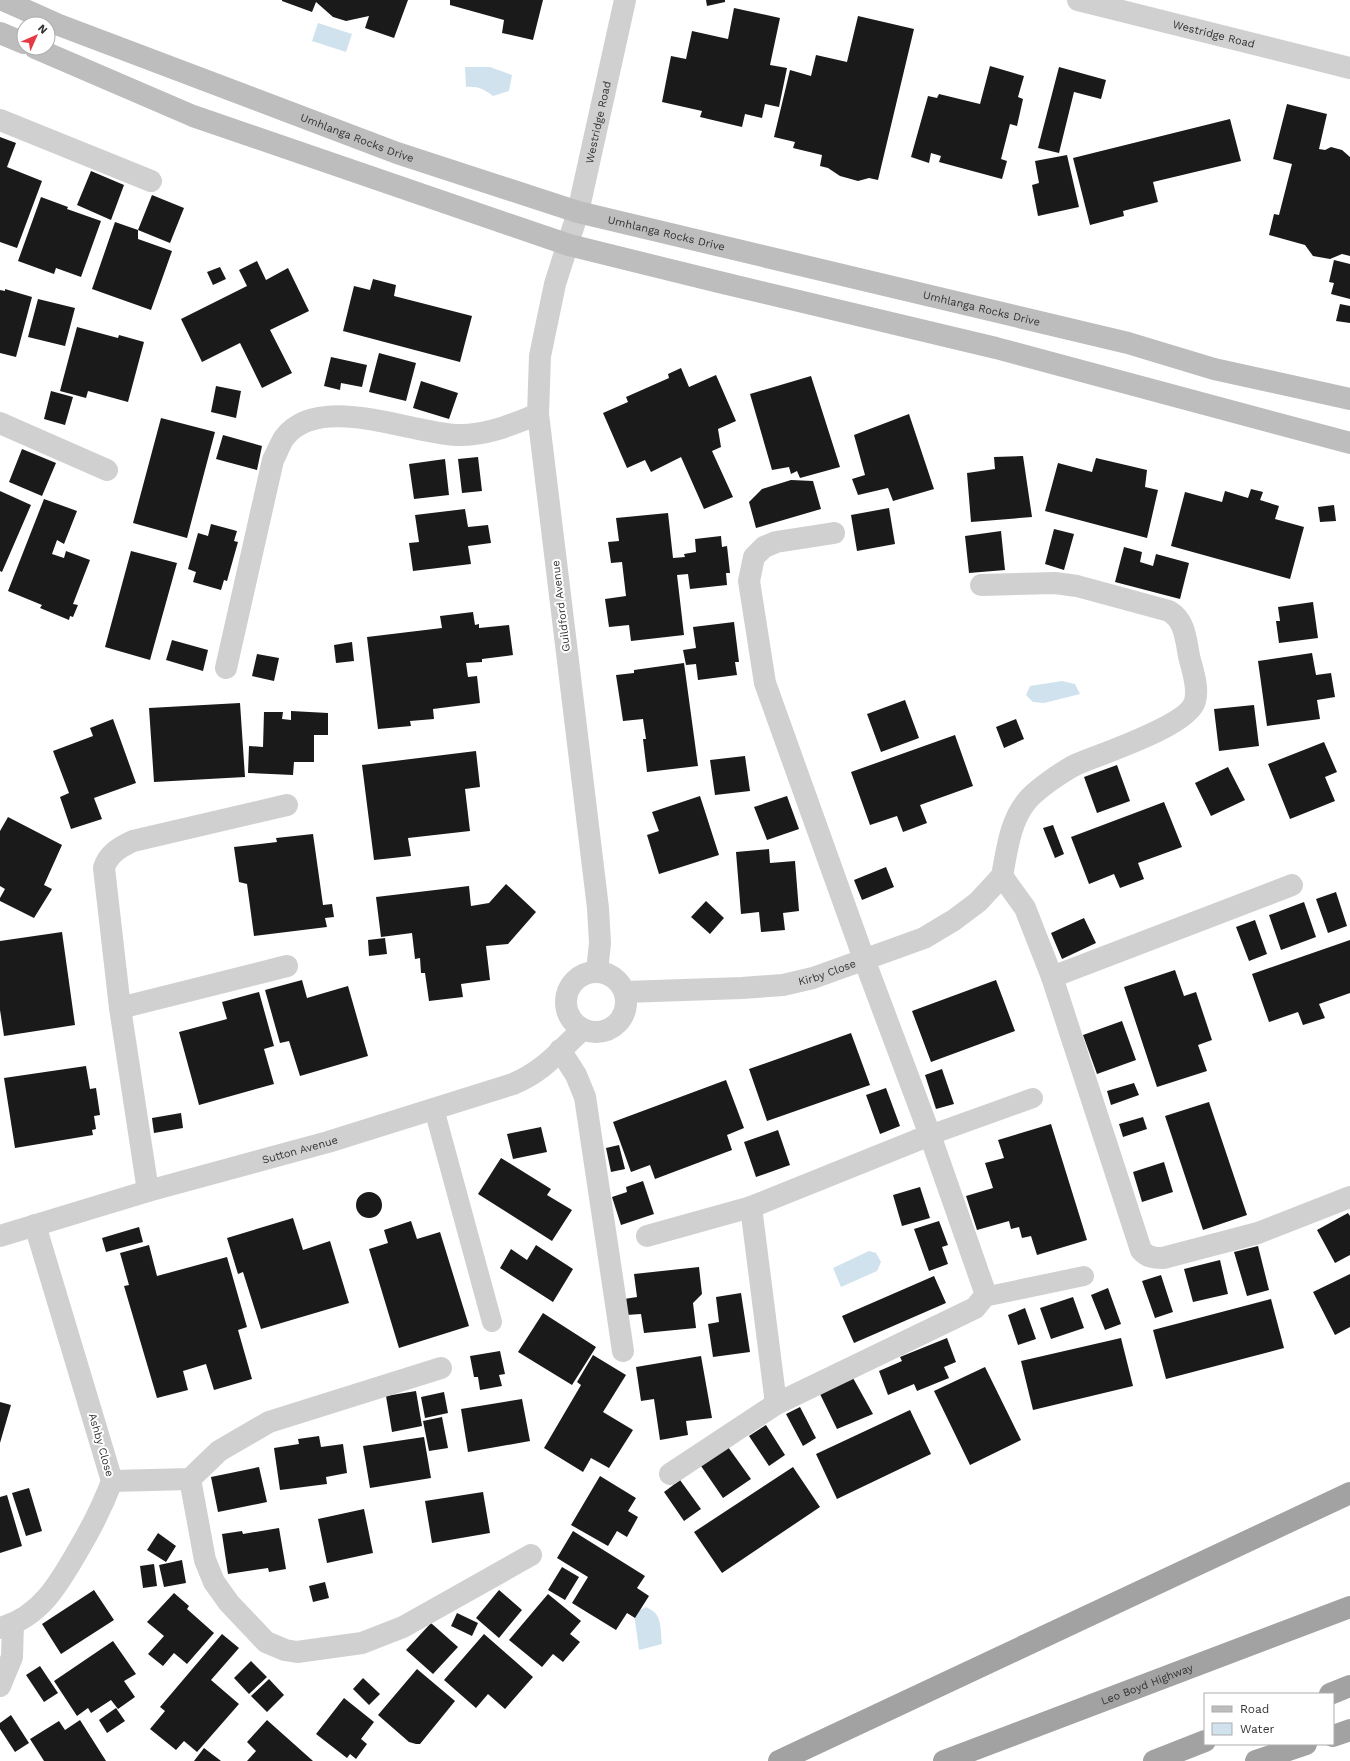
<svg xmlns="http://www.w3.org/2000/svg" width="1350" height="1761" viewBox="0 0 1350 1761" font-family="'Work Sans',sans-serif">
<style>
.water{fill:#cfe2ee}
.building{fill:#1a1a1a}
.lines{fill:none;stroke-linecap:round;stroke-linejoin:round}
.service{stroke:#d0d0d0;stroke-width:20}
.minor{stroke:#d0d0d0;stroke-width:22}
.secondary{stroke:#bdbdbd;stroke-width:22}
.trunk{stroke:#a2a2a2;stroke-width:22}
.labels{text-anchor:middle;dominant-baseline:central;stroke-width:4;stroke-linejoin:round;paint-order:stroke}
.street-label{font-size:11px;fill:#333;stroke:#fff}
</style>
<rect width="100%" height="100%" fill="#fff"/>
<!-- water -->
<path class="water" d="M318 23 352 34 346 52 312 41Z
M465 67H490L512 75 509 91 493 96C484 89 477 86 466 87Z
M1062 681 1075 684 1080 694 1044 703 1033 702 1026 695 1030 686Z
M869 1251 876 1253 881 1262 877 1271 841 1287 833 1268Z
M646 1607C663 1614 660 1627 662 1644L639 1650 634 1613Z"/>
<!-- building -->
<path class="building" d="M282 0H408L394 38 365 28 369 16 346 21 333 17 316 2 312 12 282 1Z
M450 0H543L533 40 502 33 504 20 450 5Z
M706 0H725V2L707 6Z
M734 8 780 18 770 65 787 68 779 107 765 104 762 118 745 114 742 127 700 117 702 111 662 102 671 56 686 59 692 31 728 39Z
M858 16 914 29 878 180 869 178 858 181 840 176 828 168 820 166 822 155 793 148 795 142 774 137 790 70 811 76 816 55 847 62Z
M990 66 1024 76 1018 97 1023 99 1017 126 1010 124 1001 159 1007 161 1002 179 939 162 941 156 931 153 929 163 911 157 928 96 937 98 939 94 980 104Z
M1059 67 1106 80 1101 99 1074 92 1059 153 1038 148Z
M1287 104 1327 114 1319 149 1325 150 1331 147 1342 150 1350 157V256L1342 254 1330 259 1313 256 1305 245 1269 235 1274 214 1279 215 1292 164 1273 159Z
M1230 119 1241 161 1153 182 1158 202 1123 211 1124 216 1090 225 1073 158Z
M0 137 16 143 7 167 42 181 17 248 0 242Z
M1067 155 1079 207 1038 216 1032 185 1039 183 1035 161Z
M91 171 124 185 111 220 77 205Z
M152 195 184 208 170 243 138 230Z
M41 197 68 207 67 209 101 221 81 277 56 268 54 274 18 261Z
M115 222 138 230V239L172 251 151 310 92 289Z
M1334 260 1350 264V299L1331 294 1334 283 1329 282Z
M257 261 266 280 288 268 309 311 270 330 292 373 262 388 240 343 202 362 181 319 247 286 239 270Z
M220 267 226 279 213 285 207 272Z
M373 279 396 285 394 296 472 316 460 362 343 331 354 286 370 290Z
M5 289 32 297 16 357 0 353V290L5 291Z
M38 299 75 308 65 346 28 337Z
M1340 304 1350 306V323L1336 321Z
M77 327 118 338 119 335 144 342 128 402 88 391 86 398 60 391Z
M379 353 416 363 406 401 369 392Z
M331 357 367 365 362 387 341 383 340 390 324 386Z
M681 368 689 387 716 375 736 421 718 429 721 447 712 451 733 497 704 509 681 457 651 472 645 460 627 468 603 413 628 402 626 397 669 378 668 374Z
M811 376 840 467 800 478 797 471 791 474 789 467 772 470 750 394Z
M421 381 458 393 449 419 413 408Z
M216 386 241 391 236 418 211 412Z
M51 391 73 397 65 425 44 419Z
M909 414 934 489 893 501 888 488 858 495 852 479 865 475 854 435Z
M161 418 215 432 187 538 133 523Z
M223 435 262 446 257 470 216 459Z
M22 449 56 463 42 496 9 482Z
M1023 456 1032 517 971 522 967 473 995 469 994 457Z
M478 457 482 491 462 493 458 459Z
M1096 458 1147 470 1145 487 1158 490 1147 538 1045 511 1058 463 1092 472Z
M445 459 449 495 414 499 409 464Z
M791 480 813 481 821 509 756 528 749 502 762 489Z
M1251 489 1263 492 1260 500 1279 506 1275 519 1304 527 1290 579 1171 546 1185 492 1222 502 1225 491 1248 498Z
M0 491 31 505 2 572 0 571Z
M44 499 77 511 64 544 57 540 52 554 64 558 66 551 90 560 73 604 78 605 73 617 70 616 69 620 40 608 42 605 8 591Z
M1334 505 1336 521 1320 522 1318 507Z
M889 508 895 544 857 551 851 515Z
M465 509 468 527 488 525 491 543 468 546 471 564 413 571 409 543 419 542 415 515Z
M668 513 673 558 685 557 684 554 696 552 695 539 721 536 722 547 727 546 730 573H726L727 585 690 589 688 574 677 575 684 635 631 641 629 625 609 627 605 599 626 596 622 562 611 563 608 542 619 541 616 518Z
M211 524 237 531 234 541 238 542 227 581 224 580 221 590 193 582 196 572 188 569 198 533 208 536Z
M1054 529 1074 534 1064 570 1045 564Z
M1001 531 1005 570 969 573 965 536Z
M1124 547 1142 552 1140 562 1153 566 1156 554 1189 563 1180 599 1115 582Z
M131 551 177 563 150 660 105 647Z
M1313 602 1318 638 1279 643 1276 621H1280L1278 607Z
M473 612 475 625 479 624V628L509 625 513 655 482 659V662L466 663 468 677 477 676 480 703 433 709 434 719 410 721 411 726 378 729 367 637 442 628 440 616Z
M734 622 739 662H735L737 675 698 680 696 664 686 665 683 650 696 648 693 627Z
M172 640 208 650 203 671 166 660Z
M352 642 354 661 336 663 334 645Z
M1312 653 1316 675 1331 673 1335 697 1317 700 1320 719 1267 726 1258 661Z
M257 654 279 658 274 681 252 676Z
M684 663 698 766 647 772 643 739H646L643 719 623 721 616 675 634 673V670Z
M905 700 919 738 881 752 867 714Z
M240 703 245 777 154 782 149 708Z
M1254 705 1259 746 1219 751 1214 709Z
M291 711 328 713V735H314V762H294L293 775 248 773 249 746 263 747 264 712H283L282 719 291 720Z
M113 719 136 783 94 798 102 819 71 829 60 797 69 793 53 751 93 736 90 728Z
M1016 719 1024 739 1004 748 996 727Z
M955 735 973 786 920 805 927 823 903 832 897 816 870 825 851 772Z
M1324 742 1337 772 1325 777 1335 801 1290 819 1268 764Z
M476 751 480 787 465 789 470 831 408 838 411 856 374 860 362 765Z
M745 756 750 791 715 795 710 760Z
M1117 765 1130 801 1097 813 1084 777Z
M1228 767 1245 800 1211 816 1195 783Z
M700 796 719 855 659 874 647 835 659 831 652 812Z
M787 796 799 829 767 840 754 807Z
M1164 802 1182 847 1138 863 1144 879 1120 888 1114 874 1089 884 1071 837Z
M8 817 62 845 44 885 52 889 34 918 0 901V898L5 889 0 886V831Z
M1053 825 1064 854 1055 858 1043 828Z
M313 834 323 905 332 904 334 917 325 918 327 927 254 936 247 884 239 882 234 847 277 842 276 838Z
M769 849 770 863 795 861 799 911 783 913 785 930 761 932 759 912 741 914 736 852Z
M886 867 894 887 862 900 854 880Z
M506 884 536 912 508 944 486 946 490 980 461 984 463 997 429 1001 425 973H421L420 958 415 959 412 933 381 937 376 897 469 886 471 906 489 903Z
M1336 892 1347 926 1328 933 1316 899Z
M706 901 724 918 710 934 691 917Z
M1304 902 1316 937 1281 950 1269 915Z
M1084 918 1096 943 1062 959 1051 933Z
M1255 920 1267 954 1249 961 1236 927Z
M62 932 75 1025 4 1036 0 1010V941Z
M385 938 387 954 369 956 368 940Z
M1350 940V993L1319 1004 1325 1018 1303 1025 1298 1012 1269 1022 1252 974Z
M1175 970 1184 996 1196 992 1212 1040 1198 1045 1207 1071 1157 1087 1124 987Z
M302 980 307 998 348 986 368 1056 300 1076 289 1041 280 1043 265 990Z
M996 980 1015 1031 931 1062 912 1011Z
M259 992 274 1046 264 1049 274 1084 199 1105 179 1032 227 1019 222 1002Z
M1122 1021 1136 1060 1097 1074 1083 1035Z
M851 1033 870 1085 767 1121 749 1069Z
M86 1066 90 1089 96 1088 100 1115 94 1116 96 1129 92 1130 93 1135 15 1148 4 1078Z
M942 1069 954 1104 936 1109 925 1075Z
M726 1080 744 1128 727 1135 732 1150 655 1179 650 1165 631 1172 613 1122Z
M1134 1083 1139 1095 1111 1105 1107 1091Z
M886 1088 900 1126 880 1134 866 1095Z
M1209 1102 1247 1215 1203 1230 1165 1116Z
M181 1113 183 1128 154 1133 152 1118Z
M1143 1117 1147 1129 1123 1137 1119 1124Z
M1051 1124 1087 1240 1037 1255 1031 1236 1022 1238 1019 1227 1011 1229 1009 1221 977 1230 966 1196 993 1188 985 1163 1004 1158 998 1140Z
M541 1127 547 1152 513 1159 507 1134Z
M778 1130 790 1165 756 1177 744 1142Z
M619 1145 625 1169 611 1172 606 1148Z
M501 1158 551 1189 547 1195 572 1210 552 1241 478 1194Z
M1164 1162 1173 1192 1142 1202 1133 1172Z
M643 1181 654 1214 621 1225 612 1197 627 1192 626 1187Z
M920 1187 930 1218 902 1226 893 1195Z
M356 1205a13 13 0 1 1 26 0a13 13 0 1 1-26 0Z
M1348 1213 1350 1216V1255L1335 1263 1317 1230Z
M293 1218 303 1250 330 1241 349 1303 261 1329 243 1272 238 1274 227 1238Z
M411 1221 417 1239 440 1232 469 1326 399 1348 369 1249 388 1243 384 1230Z
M939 1221 948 1245 942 1247 948 1264 929 1271 914 1229Z
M139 1227 143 1242 106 1252 102 1238Z
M149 1245 157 1276 227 1257 247 1327 238 1330 252 1379 214 1390 206 1364 183 1371 188 1390 157 1398 124 1286 129 1285 120 1253Z
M536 1245 573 1269 553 1302 500 1268 511 1249 527 1260Z
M1258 1246 1269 1290 1247 1296 1234 1252Z
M1220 1260 1228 1294 1193 1302 1184 1269Z
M699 1267 702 1294 693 1303 696 1328 644 1333 641 1314 626 1315 624 1299 637 1297 634 1274Z
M1350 1274V1327L1335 1335 1313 1292Z
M1161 1275 1173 1312 1155 1318 1142 1281Z
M934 1276 946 1303 854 1343 842 1316Z
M1108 1288 1121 1324 1105 1330 1091 1295Z
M741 1293 750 1352 713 1357 708 1324 719 1322 716 1297Z
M1073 1297 1084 1328 1051 1339 1040 1308Z
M1271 1299 1284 1348 1166 1379 1153 1330Z
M1025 1308 1036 1339 1018 1345 1008 1315Z
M543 1313 596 1347 572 1385 518 1352Z
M947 1338 956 1362 944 1367 949 1378 917 1391 914 1384 888 1395 879 1371 902 1361 900 1357Z
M1121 1338 1133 1386 1033 1410 1021 1361Z
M500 1351 505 1374 499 1375 502 1386 480 1390 478 1377H474L470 1356Z
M593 1355 626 1375 603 1412 633 1430 609 1468 591 1458 583 1472 544 1448 581 1385 577 1382Z
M701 1356 712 1418 686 1421 688 1435 660 1440 654 1399 641 1401 636 1367Z
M985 1367 1021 1440 970 1465 934 1391Z
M853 1378 873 1414 837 1429 820 1394Z
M416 1391 422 1426 392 1432 386 1396Z
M444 1392 448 1413 425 1418 421 1397Z
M522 1399 530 1441 468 1452 461 1409Z
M0 1402 11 1405 0 1443Z
M800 1407 816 1438 803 1446 786 1414Z
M910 1410 931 1454 837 1499 816 1454Z
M442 1417 448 1448 429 1451 423 1421Z
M766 1425 785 1455 769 1466 749 1436Z
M319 1436 321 1447 343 1444 347 1473 326 1477 327 1484 280 1490 274 1448 299 1444 298 1439Z
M424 1437 431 1478 370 1488 363 1446Z
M728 1447 751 1479 723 1498 701 1466Z
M259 1467 267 1502 218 1512 211 1477Z
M793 1467 820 1507 722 1573 694 1532Z
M600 1476 636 1498 628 1511 638 1517 627 1537 617 1531 608 1546 571 1525Z
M680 1480 701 1509 684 1521 664 1492Z
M29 1488 42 1531 26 1536 12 1493Z
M483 1492 490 1533 432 1543 425 1501Z
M7 1495 22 1546 0 1553V1497Z
M364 1509 373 1553 327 1563 318 1519Z
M279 1528 286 1569 269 1572 268 1568 228 1574 222 1534 242 1531 243 1534Z
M573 1531 645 1576 637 1588 649 1596 635 1618 627 1613 616 1630 572 1603 588 1577 557 1558Z
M158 1533 176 1546 166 1562 147 1550Z
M182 1560 186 1583 164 1587 159 1565Z
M154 1564 157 1586 143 1588 140 1566Z
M562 1567 579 1577 565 1600 548 1590Z
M325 1582 329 1598 313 1602 309 1586Z
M94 1590 114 1620 61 1654 42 1624Z
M499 1590 522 1610 499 1638 476 1618Z
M174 1593 189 1606 187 1609 214 1633 187 1664 174 1653 163 1666 148 1654 164 1636 147 1622Z
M548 1594 581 1621 570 1634 580 1642 563 1662 553 1654 542 1667 509 1640Z
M457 1613 478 1623 472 1636 451 1626Z
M431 1623 458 1647 433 1674 406 1650Z
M222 1634 239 1648 211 1680 239 1704 197 1752 184 1741 176 1750 150 1729 165 1711 160 1707Z
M484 1634 533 1677 505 1709 488 1694 476 1708 444 1680Z
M113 1641 136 1674 124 1681 135 1697 118 1709 111 1700 91 1713 88 1708 77 1716 54 1681Z
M251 1661 267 1677 249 1694 234 1678Z
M40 1666 58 1693 44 1702 26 1675Z
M417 1669 455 1701 420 1744H416L409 1742 378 1715Z
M363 1678 380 1694 369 1705 353 1689Z
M269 1679 284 1695 267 1712 251 1696Z
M344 1698 374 1722 361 1739 367 1744 356 1759 350 1754 347 1758 316 1734Z
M116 1708 125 1721 107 1733 99 1720Z
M11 1715 29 1743 15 1752 0 1729V1723Z
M80 1720 106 1761H44L30 1739 59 1721 65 1730Z
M267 1720 313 1761H247L256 1751 247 1742Z
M204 1748 221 1761H194Z"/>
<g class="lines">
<!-- service -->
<path class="service" d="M434 1109 492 1322
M930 1135 1033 1098
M984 1297 1084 1276"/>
<!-- minor -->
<g class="minor">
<path id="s1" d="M1078 0 1350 68"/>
<path d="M0 120 151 181"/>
<path d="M0 423 107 470"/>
<path d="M981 585 1055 583 1077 586 1169 611C1185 620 1186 640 1189 656 1192 669 1199 687 1195 701 1189 726 1100 754 1075 765 1062 772 1035 790 1026 802 1010 822 1007 850 1002 876L1025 908 1052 977 1141 1250C1147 1257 1153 1258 1163 1258L1258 1233 1350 1197"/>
<path d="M226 668 273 460C277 453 280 444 284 438 318 392 409 433 456 435 486 436 511 425 538 414"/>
<path id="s2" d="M597 971 600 943 598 908 538 414 540 356 555 284 578 212 625 0"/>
<circle cx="596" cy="1002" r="30"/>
<path d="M1052 977 1292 885"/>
<path id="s3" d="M625 992 742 988 783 985 813 978 924 938 954 920 978 902 1002 876"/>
<path d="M120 1008 287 966"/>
<path d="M560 1050 576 1075 585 1097 623 1351"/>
<path d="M148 1191 120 1008 104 868C108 854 120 847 133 841L287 805"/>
<path d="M751 1207 776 1404"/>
<path id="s4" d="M0 1236 148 1191 328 1142 513 1084C544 1071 558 1052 582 1030"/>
<path d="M647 1236 751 1207 930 1135"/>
<path d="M670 1474 776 1404 975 1308 984 1297 985 1292 930 1135 864 959 765 683 749 581 754 557 764 547 776 542 834 533"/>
<path d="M190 1479 205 1560 214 1582 229 1603 266 1642 285 1650 297 1652 362 1643 403 1627 531 1555"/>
<path d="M112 1481 190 1479 219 1451 269 1422 441 1368"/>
<path d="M0 1628C41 1617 60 1582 80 1547 93 1525 103 1505 112 1481L35 1225"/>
<path d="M0 1686 12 1657 13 1624"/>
</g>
<!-- secondary -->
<g class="secondary">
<path id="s5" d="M3 0 59 25 397 153 578 212 1128 343 1214 369 1350 399"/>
<path d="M0 33 24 43"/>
<path d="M35 48 193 116 569 245 719 282 996 348 1350 443"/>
</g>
<!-- trunk -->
<g class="trunk">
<path d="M1330 1694 1350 1686"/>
<path d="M1333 1736 1350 1730"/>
<path d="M779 1761 1350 1493"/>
<path id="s6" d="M944 1761 1350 1607"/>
<path d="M1154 1761 1205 1741"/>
<path d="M1256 1761 1306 1744"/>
</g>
</g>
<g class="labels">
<!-- street labels -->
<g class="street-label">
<text stroke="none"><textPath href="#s1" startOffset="140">Westridge Road</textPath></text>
<text stroke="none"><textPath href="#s2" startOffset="860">Westridge Road</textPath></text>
<text stroke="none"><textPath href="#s5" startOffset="380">Umhlanga Rocks Drive</textPath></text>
<text stroke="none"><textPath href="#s5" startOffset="704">Umhlanga Rocks Drive</textPath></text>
<text stroke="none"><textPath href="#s5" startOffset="1028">Umhlanga Rocks Drive</textPath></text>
<text transform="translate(561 606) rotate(-97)">Guildford Avenue</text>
<text stroke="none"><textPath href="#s3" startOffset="204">Kirby Close</textPath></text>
<text stroke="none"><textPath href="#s4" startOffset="312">Sutton Avenue</textPath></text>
<text transform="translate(101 1445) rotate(74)">Ashby Close</text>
<text stroke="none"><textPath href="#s6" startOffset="217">Leo Boyd Highway</textPath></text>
</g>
</g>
<!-- legend -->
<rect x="1204" y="1693" width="130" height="52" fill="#ffffff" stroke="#adadad"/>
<rect x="1212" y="1706" width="20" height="6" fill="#bdbdbd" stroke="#adadad"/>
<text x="1240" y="1713" font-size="12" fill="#333333">Road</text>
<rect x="1212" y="1723" width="20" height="12" fill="#cfe2ee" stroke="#adadad"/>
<text x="1240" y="1733" font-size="12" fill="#333333">Water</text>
<!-- north arrow -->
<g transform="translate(36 36) rotate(45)"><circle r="19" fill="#ffffff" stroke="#adadad"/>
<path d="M0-3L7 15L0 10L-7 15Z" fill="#e63946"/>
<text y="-6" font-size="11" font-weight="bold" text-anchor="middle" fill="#333333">N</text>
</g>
</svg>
